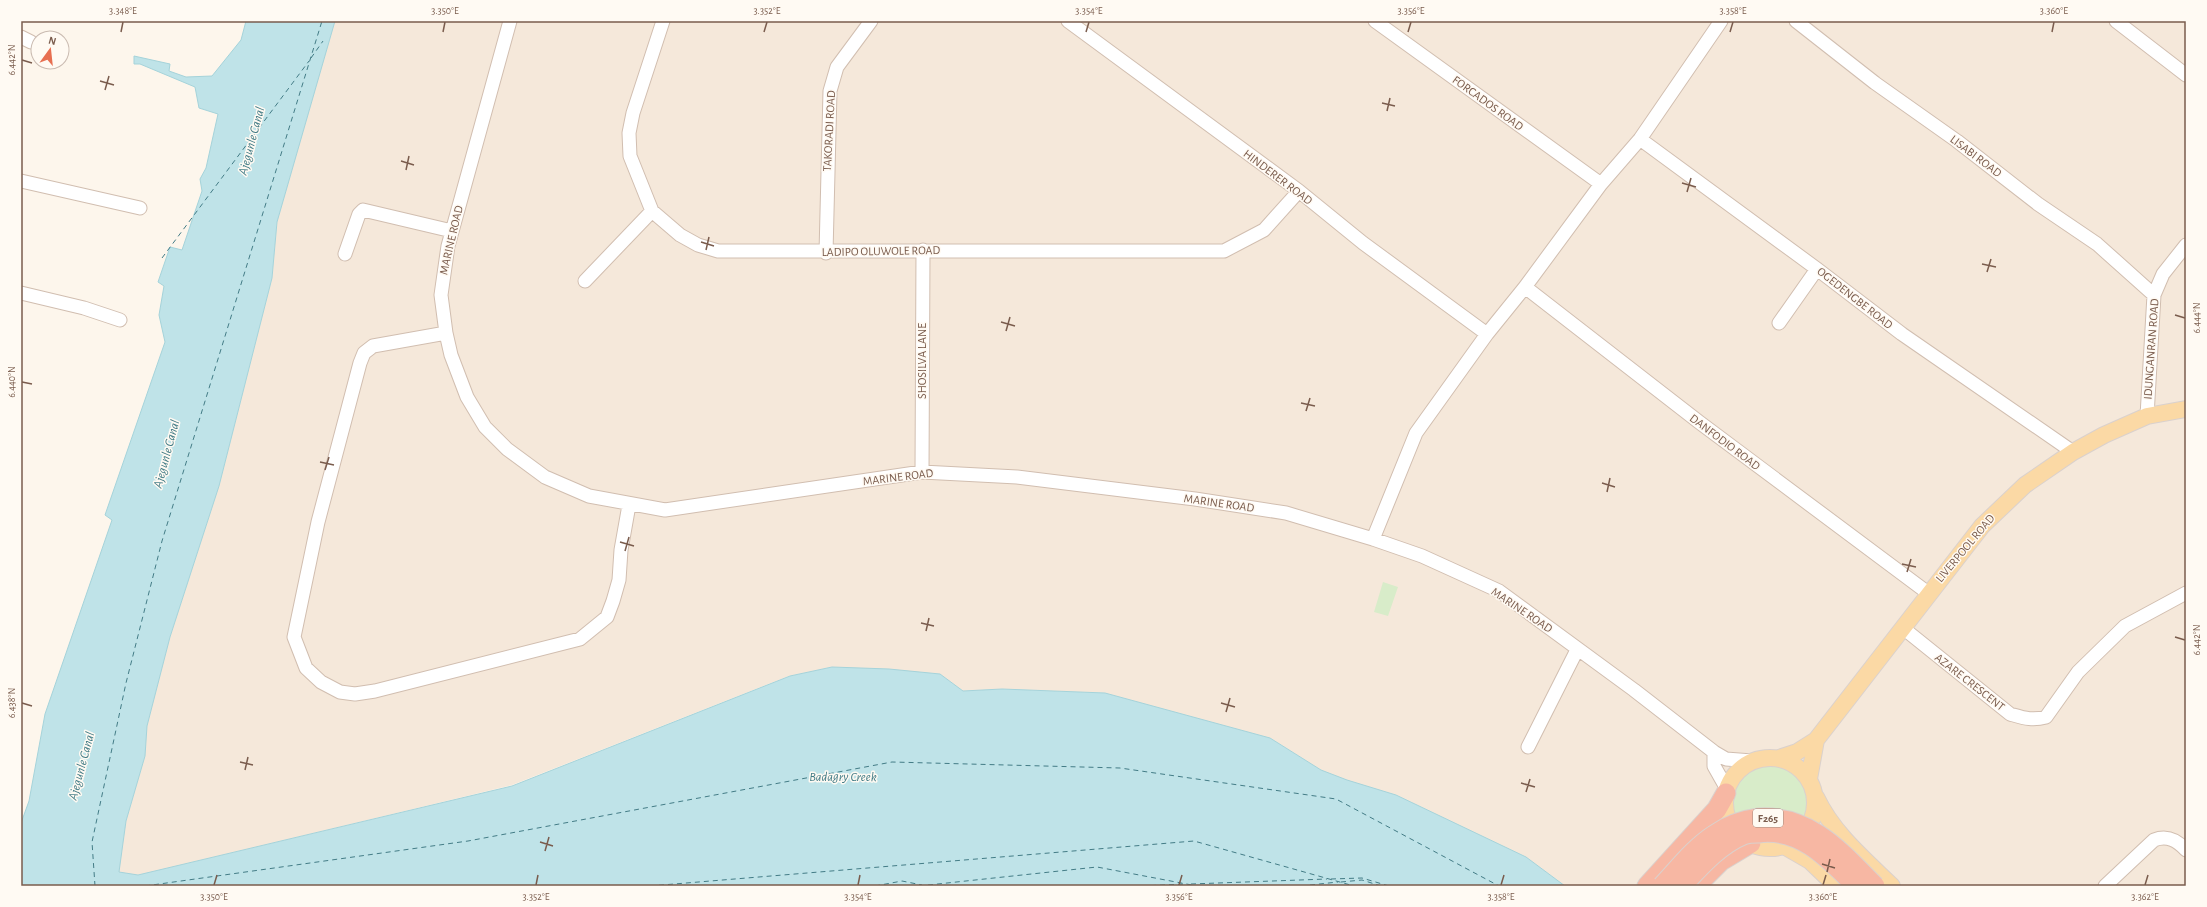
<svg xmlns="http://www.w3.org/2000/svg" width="2207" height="907" viewBox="0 0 2207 907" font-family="'Alegreya Sans',sans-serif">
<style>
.residential{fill:#f5e8da}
.green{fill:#d8ecc9}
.water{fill:#bfe3e8;stroke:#a5d3da}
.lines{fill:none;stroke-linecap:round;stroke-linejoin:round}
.ferry{stroke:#437c86;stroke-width:1;stroke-dasharray:5 4;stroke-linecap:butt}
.minor-casing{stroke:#d1beb0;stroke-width:15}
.major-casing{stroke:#dad1cd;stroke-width:18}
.highway-casing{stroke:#dad1cd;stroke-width:21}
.minor{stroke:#fff;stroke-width:13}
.major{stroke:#fbd9a5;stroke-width:16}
.highway{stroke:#f7b7a3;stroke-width:19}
.highway-bridge-casing{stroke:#dad1cd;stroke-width:21;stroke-linecap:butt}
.highway-bridge{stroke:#f7b7a3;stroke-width:19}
.ticks{fill:none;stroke:#7a5c4d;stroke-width:1.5}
.labels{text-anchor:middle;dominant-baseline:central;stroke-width:3;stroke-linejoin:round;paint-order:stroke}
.shield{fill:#fffaf3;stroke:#a28b7f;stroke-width:1}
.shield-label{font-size:11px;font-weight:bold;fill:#7a5c4d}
.street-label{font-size:12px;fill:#7a5c4d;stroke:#fffaf3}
.water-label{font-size:13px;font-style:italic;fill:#437c86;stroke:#fffaf3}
.neatline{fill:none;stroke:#7a5c4d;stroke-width:1.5}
.ticks-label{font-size:10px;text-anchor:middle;fill:#7a5c4d}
</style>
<rect width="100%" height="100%" fill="#fdf6ec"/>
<!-- residential -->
<path class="residential" d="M335 21H2186V886H1565L1526 857 1321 770 1270 738 1105 693 1002 689 963 691 940 674 832 667 789 676 512 785 137 876 118 872 126 821 145 756 147 726 170 637 219 486 272 278 277 222Z"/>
<!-- green -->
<path class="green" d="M1383 582 1398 587 1388 616 1374 612Z
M1773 763C1801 767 1816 791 1807 818L1736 821C1724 792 1741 764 1773 763Z"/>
<!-- water -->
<path class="water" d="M246 21H335L277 222 272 278 219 486 170 637 147 726 145 756 126 821 119 872 138 875 512 786 790 676 832 667 889 669 940 674 963 691 1002 689 1105 693 1270 738 1321 770 1347 780 1396 795 1526 857 1565 886H21V823L29 801 45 714 112 520 105 515 165 342 159 315 164 286 158 282 170 247 182 250 202 191 200 179 206 168 218 114 199 108 195 87 140 64H134V56L170 64 169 71 186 77 212 76 241 40Z"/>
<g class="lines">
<!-- ferry -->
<path class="ferry" d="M311 58 323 41
M162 258 309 61
M1331 879 1362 878 1389 886
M1341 882 1362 880 1381 886
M1191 884 1327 879
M95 886 92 842 126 683 162 541 322 21
M145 886 468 841 892 762 1120 768 1336 799 1499 886
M650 886 1194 841 1354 886
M875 886 902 881 922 885
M919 886 1097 867 1197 886
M1142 886 1185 884
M1301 886 1338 882"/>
<!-- minor casing -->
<g class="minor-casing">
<path id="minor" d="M510 21 448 246 441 295 446 333 451 355 467 397 485 427 507 449 545 477 589 496 665 510 922 472 1017 477 1195 499 1286 513 1373 539 1422 556 1499 591 1634 690 1714 752 1726 759 1752 761
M663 21 633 113 629 133 630 156 652 211 680 235 698 245 718 251H1224L1264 230 1299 191
M1068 21 1299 191 1363 243 1487 334
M1375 21 1601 184
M1796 21 1875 83 1957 141 2038 204 2097 244 2154 295
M2116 21 2186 75
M21 37 31 42
M1640 139 1817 269 1902 334 2073 452
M21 181 140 208
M826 253 830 91 837 67 871 21
M345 254 359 214 363 210 452 231
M585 281 652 211
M1525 287 1699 422 1928 593
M21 293 84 308 120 320
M1779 323 1817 269
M446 333 373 346 364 353 360 363 318 522 294 637 306 668 321 682 340 692 355 694 375 691 580 639 607 617 613 601 619 580 621 550 629 505
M2147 416 2154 295 2163 274 2186 245
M922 472 923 250
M1373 539 1416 433 1487 334 1525 287 1601 184 1640 139 1721 21
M1903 628 2010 714C2024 718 2032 721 2046 717L2078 672 2125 626 2186 593
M1528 747 1577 650
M1714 752V766L1727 789
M2105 886 2154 840C2167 835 2177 840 2186 850"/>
</g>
<!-- major casing -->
<g class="major-casing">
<path id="major" d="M1725 803a45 45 0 1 1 90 0a45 45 0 1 1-90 0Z
M1779 758 1797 752 1816 740 1982 526 2025 485 2073 452 2104 435 2147 416 2186 409
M1809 779 1816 740
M1816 797C1833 833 1863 858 1892 886
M1784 846 1810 861 1836 886"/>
</g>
<!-- highway casing -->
<g class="highway-casing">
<path id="highway" d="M1647 886 1717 809 1726 793
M1696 886 1721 861 1751 843"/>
</g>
<!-- minor -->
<use href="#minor" class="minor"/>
<!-- major -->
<use href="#major" class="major"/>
<!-- highway -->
<use href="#highway" class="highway"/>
<!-- highway-bridge casing -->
<g class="highway-bridge-casing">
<path id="highway-bridge" d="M1662 886C1678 869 1694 848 1714 835 1728 825 1743 820 1759 818 1811 815 1842 853 1875 886
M1682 886C1700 867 1719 845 1743 835 1748 833 1754 833 1758 833 1800 827 1829 859 1856 886"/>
</g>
<!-- highway-bridge -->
<use href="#highway-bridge" class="highway-bridge"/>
</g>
<!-- ticks -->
<path class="ticks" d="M121 32 123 22M443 32 445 22M764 32 767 22M1086 32 1089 22M1408 32 1411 22M1730 32 1733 22M2052 32 2054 22M22 60 32 63M100 81 114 85M105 90 109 76M1382 103 1395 106M1387 111 1390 98M401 161 414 165M406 170 409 156M1682 183 1696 187M1687 192 1691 178M701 242 714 246M706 250 709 237M1982 264 1996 267M1987 272 1991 259M2175 315 2185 318M1001 322 1015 326M1006 331 1010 317M22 382 32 384M1301 403 1315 406M1306 411 1310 398M320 462 334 465M325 470 329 457M1602 483 1615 487M1607 492 1610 478M620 542 634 546M625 551 629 537M1902 564 1916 567M1907 572 1911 559M921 623 934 626M926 631 929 618M2175 637 2185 640M22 703 32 706M1221 703 1235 707M1226 712 1230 698M240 762 253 765M245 770 248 757M1521 783 1535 787M1526 792 1530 779M540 842 553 846M545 851 549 837M1822 864 1835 868M1827 872 1830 859M214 885 217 875M536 885 538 875M858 885 860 875M1179 885 1182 875M1501 885 1504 875M1823 885 1826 875M2145 885 2148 875"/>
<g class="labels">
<!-- shield labels -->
<rect class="shield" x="1753" y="809" width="30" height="18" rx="3"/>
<g class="shield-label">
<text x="1768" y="818">F265</text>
</g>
<!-- street labels -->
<g class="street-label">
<text transform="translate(1488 103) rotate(36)">FORCADOS ROAD</text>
<text transform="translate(829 131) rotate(-87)">TAKORADI ROAD</text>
<text transform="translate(1976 156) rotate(37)">LISABI ROAD</text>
<text transform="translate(1278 177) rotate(37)">HINDERER ROAD</text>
<text transform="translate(451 240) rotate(-77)">MARINE ROAD</text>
<text transform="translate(881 251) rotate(-1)">LADIPO OLUWOLE ROAD</text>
<text transform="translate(1855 298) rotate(38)">OGEDENGBE ROAD</text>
<text transform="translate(2151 349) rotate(-86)">IDUNGANRAN ROAD</text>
<text transform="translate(922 361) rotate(-90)">SHOSILVA LANE</text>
<text transform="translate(1725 442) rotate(37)">DANFODIO ROAD</text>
<text transform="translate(898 477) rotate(-7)">MARINE ROAD</text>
<text transform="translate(1219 503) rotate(8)">MARINE ROAD</text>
<text transform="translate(1965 548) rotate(-50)">LIVERPOOL ROAD</text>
<text transform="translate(1522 610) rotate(34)">MARINE ROAD</text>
<text transform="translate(1970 682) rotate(38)">AZARE CRESCENT</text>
</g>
<!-- water labels -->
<g class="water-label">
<text transform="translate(252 141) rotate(-75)">Ajegunle Canal</text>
<text transform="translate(167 454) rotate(-75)">Ajegunle Canal</text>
<text transform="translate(82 766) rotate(-75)">Ajegunle Canal</text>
<text x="843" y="777">Badagry Creek</text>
</g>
</g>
<!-- border -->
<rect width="2207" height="907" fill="none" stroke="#fffaf3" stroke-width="44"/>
<!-- north arrow -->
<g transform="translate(50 50) rotate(15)"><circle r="19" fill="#fffaf3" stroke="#cabbb1"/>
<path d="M0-3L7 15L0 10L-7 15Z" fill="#e76f51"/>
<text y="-6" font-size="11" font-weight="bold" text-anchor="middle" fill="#7a5c4d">N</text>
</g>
<rect x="22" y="22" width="2163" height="863" class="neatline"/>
<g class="ticks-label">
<text x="123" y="14">3.348°E</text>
<text x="445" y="14">3.350°E</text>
<text x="767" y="14">3.352°E</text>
<text x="1089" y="14">3.354°E</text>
<text x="1411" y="14">3.356°E</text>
<text x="1733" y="14">3.358°E</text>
<text x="2054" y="14">3.360°E</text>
<text transform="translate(11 60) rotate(-90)" y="4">6.442°N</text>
<text transform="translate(2196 318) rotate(-90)" y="4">6.444°N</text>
<text transform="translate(11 382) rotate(-90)" y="4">6.440°N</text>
<text transform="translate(2196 640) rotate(-90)" y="4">6.442°N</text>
<text transform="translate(11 703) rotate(-90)" y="4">6.438°N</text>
<text x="214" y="900">3.350°E</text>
<text x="536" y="900">3.352°E</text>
<text x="858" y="900">3.354°E</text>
<text x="1179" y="900">3.356°E</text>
<text x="1501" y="900">3.358°E</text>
<text x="1823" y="900">3.360°E</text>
<text x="2145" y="900">3.362°E</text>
</g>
</svg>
